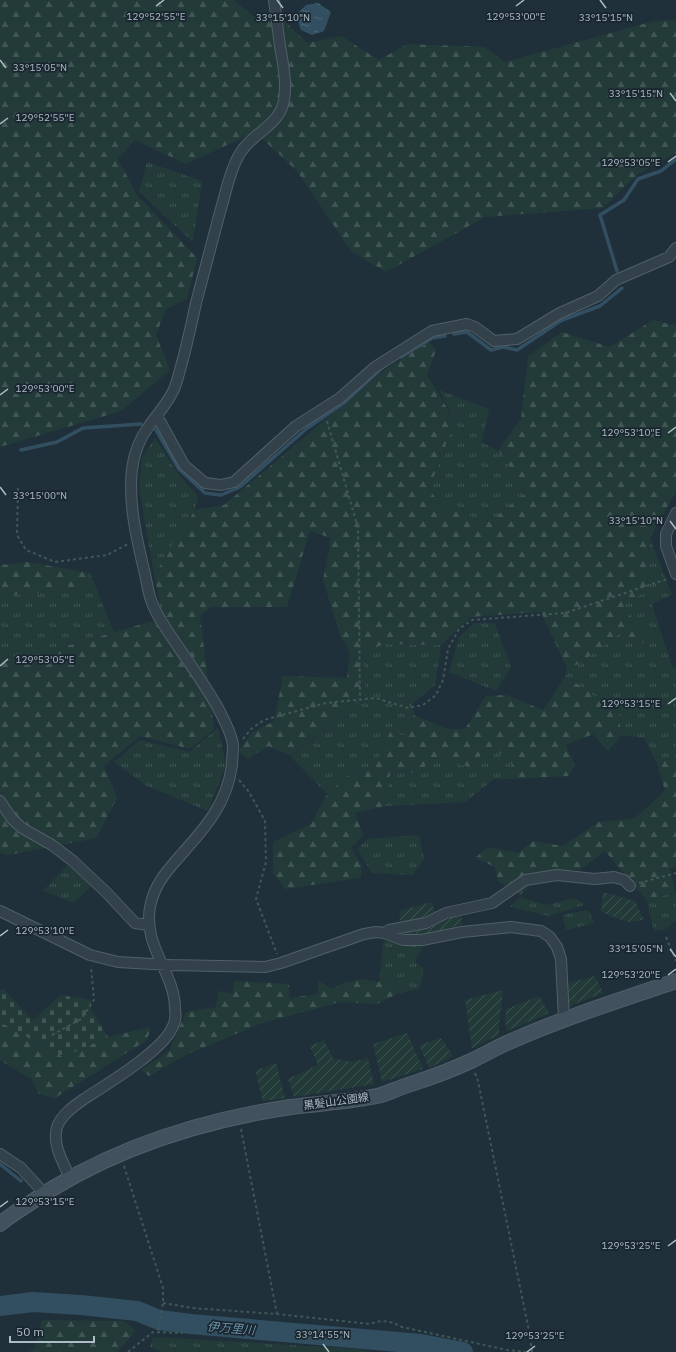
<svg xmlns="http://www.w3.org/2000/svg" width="676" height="1352" viewBox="0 0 676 1352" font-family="'IBM Plex Sans','Noto Sans JP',sans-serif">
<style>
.grass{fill:url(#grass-tufts)}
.forest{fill:url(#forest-firs)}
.cemetery{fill:url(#cemetery-stones)}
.garden{fill:url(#garden-furrows)}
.water{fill:url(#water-ripples)}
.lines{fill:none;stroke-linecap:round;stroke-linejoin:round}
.stream{stroke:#324f62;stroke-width:3.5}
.river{stroke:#324f62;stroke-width:20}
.minor-casing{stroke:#515f68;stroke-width:12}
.secondary-casing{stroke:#515f68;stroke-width:16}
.path{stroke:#3f5756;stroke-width:2;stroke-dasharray:3 3;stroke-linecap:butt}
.minor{stroke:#33414a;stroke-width:10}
.secondary{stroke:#41515d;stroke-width:14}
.ticks{fill:none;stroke:#aebcc7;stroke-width:1.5}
.labels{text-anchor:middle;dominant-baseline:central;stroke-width:3.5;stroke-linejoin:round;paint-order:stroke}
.street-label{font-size:11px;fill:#aebcc7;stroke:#19262f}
.water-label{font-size:12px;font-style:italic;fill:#6d94ac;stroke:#19262f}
.ticks-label{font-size:10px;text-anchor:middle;fill:#aebcc7;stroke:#19262f;stroke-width:3.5;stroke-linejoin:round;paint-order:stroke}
</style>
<defs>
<pattern id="grass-tufts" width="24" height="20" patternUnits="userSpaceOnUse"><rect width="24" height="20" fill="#223b39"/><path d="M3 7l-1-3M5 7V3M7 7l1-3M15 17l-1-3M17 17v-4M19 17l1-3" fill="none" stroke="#405554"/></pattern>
<pattern id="forest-firs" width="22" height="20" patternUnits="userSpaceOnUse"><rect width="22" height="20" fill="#223b39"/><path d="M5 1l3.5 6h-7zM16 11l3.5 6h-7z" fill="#405554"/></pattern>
<pattern id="cemetery-stones" width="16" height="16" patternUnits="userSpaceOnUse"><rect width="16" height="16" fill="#223b39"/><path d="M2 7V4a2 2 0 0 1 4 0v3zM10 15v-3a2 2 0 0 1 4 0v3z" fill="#405554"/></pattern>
<pattern id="garden-furrows" width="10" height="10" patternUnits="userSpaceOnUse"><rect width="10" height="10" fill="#223b39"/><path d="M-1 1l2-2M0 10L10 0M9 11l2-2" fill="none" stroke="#405554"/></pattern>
<pattern id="water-ripples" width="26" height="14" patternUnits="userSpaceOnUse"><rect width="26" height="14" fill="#324f62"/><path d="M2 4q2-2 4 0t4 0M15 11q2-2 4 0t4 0" fill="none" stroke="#4d6677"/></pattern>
</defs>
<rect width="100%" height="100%" fill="#20303a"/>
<!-- grass -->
<path class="grass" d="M147 162 202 181 193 242 139 192Z
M439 390 489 409 482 442 498 451 529 490 489 522 443 508 429 489 455 421Z
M155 438 178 474 198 496 195 510 154 575 139 487 142 458Z
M650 538 672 595 652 604 672 667 676 668V756L657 763 644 738 621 735 619 714 566 676 567 668 579 664 620 633 636 646 623 604 647 591Z
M90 573 114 632 7 663 0 660V596L84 589Z
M474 623H495L511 668 496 691 449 672 459 637Z
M384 644 441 645 435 685 412 704 414 715 405 736 390 732 373 772 355 770 327 794 291 757 366 695 362 653Z
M218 728 226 765 208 811 147 786 114 762 140 740 189 752Z
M488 748 509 757 516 779H494L465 802 385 806 391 768 416 774 436 757 469 767Z
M419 835 424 859 413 875 372 873 357 848 368 839Z
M68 865 91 886 74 903 43 891Z
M676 893V920L666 929 654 931 646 899Z
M520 897 546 905 575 898 584 905 549 916 510 907Z
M588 910 595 923 566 930 562 915Z
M384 938 402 945 423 946 415 962 424 969 419 989 397 994 396 977 379 982Z
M153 1337 356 1349 371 1352H162L150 1347Z"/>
<!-- forest -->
<path class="forest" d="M0 0H233L261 22 284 21 307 43 341 36 379 60 407 44 485 47 505 62 654 21 675 20 676 22V153L638 174 603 208 485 217 386 272 351 251 297 171 255 132 186 164 135 140 118 159 137 195 197 258 187 299 166 309 156 335 170 370 121 411 0 447Z
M653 320 673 325 676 323V491L650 538 647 591 623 605 648 640 636 646 620 633 579 664 567 668 541 612 471 617 441 645 384 644 362 653 366 695 291 756 268 746 248 759 238 751 252 733 274 721 283 676 347 678 350 652 341 637 323 580 331 538 310 531 287 607H211L200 616 214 729 190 749 140 736 104 766 117 798 96 838 9 855 0 853V660L7 663 153 621 162 614 154 575 195 510 224 505 384 370 429 342 436 350 427 375 455 421 429 489 443 508 489 522 529 490 498 451 521 419 528 356 562 332 610 347Z
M28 562 90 573 84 589 0 596V565Z
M566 676 619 714 621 735 608 751 593 734 566 745 575 765 568 776 516 779 509 757 488 748 469 767 436 757 416 774 391 768 385 806 355 813 363 835 351 848 362 865 361 878 285 889 273 873V842L311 824 327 794 355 770 373 772 390 732 405 736 414 715 447 729H465L486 696 506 695 543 710Z
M676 756V867L670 869 675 893 646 899 605 851 581 869 542 874 520 895 498 881 495 867 475 858 488 847 518 853 533 841 563 846 599 822 635 818 665 791 657 763Z
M396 977 397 994 377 1004 340 1002 262 1023 186 1055 149 1076 141 1070 169 1051 186 1012 216 1007 218 991 233 994 234 981 289 984 290 998 318 994V981L333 989 343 983 363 979 379 982Z
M0 1022 63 1057 108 1037 151 1027 147 1040 55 1098 39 1094 31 1079 0 1060Z
M42 1320 124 1321 136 1331 117 1352H29L35 1348Z"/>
<!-- cemetery -->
<path class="cemetery" d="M3 989 33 1020 61 995 91 1000V1009L108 1037 63 1057 0 1022V991Z"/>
<!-- garden -->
<path class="garden" d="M603 892 635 901 644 920 627 922 601 912Z
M431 902 436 913 426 919 401 924 399 911Z
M460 914 463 924 420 937H408L407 930 428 928Z
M595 976 603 993 569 1006 568 983Z
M503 990 499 1024V1035L472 1048 465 1000Z
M539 996 549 1013 507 1031 505 1021 506 1009Z
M407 1033 423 1069 382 1082 373 1044Z
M441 1038 453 1056 429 1068 419 1045Z
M324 1040 333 1058 351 1062 368 1058 374 1084 294 1097 288 1079 318 1065 310 1046Z
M276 1063 285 1098 263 1101 255 1071Z"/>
<!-- water -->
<path class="water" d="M318 3 331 12 324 31 312 35 301 30 296 15 306 5Z"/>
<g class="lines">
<!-- stream -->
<path class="stream" d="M617 271 600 215 624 200 638 179 661 171 676 159
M454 334 467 332 491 350 503 347 517 350 562 320 600 306 622 288
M401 357 432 338 445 336
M156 430 179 469 205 493 221 495 240 487 306 429 345 402 382 368
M21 450 57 442 83 428 141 424
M0 1164 21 1181"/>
<!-- river -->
<path class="river" d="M0 1306 33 1302 81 1305 137 1311 159 1320 191 1324 421 1344 463 1352"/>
<!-- minor casing -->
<g class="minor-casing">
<path id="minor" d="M157 416 184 465 205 483 221 485 234 482 296 426 340 398 375 367 432 331 467 324 475 327 494 341 517 339 560 313 598 296 616 280 669 257 676 248
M676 513 666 534V546L676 574
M0 801 12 819 22 828 52 845 73 861 107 893 135 923 148 925
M0 911 90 955 118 962 170 965 265 967 281 963 364 934 376 932 385 933 403 940H422L462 932 511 927 541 931 550 937 557 947 561 959 564 1019
M385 933 389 930 426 923 446 913 492 903 525 880 557 875 595 879 614 877 624 880 630 886
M0 1154 21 1168 44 1193
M70 1178C63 1162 52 1145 57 1127 61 1115 74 1106 84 1099 107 1084 162 1051 172 1028 175 1023 176 1015 175 1009 175 972 143 948 150 907 154 885 166 872 180 856 205 828 227 804 232 765 232 759 233 751 233 745 231 731 224 720 218 708 203 681 184 656 167 630 161 621 154 610 151 600 148 592 147 583 145 574 137 541 128 503 132 469 134 453 140 438 149 426 158 413 169 402 175 387 184 359 190 331 196 303 204 272 212 242 220 212 226 193 229 172 239 155 251 133 280 126 284 100 287 82 283 64 280 46 278 31 276 16 274 0"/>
</g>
<!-- secondary casing -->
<g class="secondary-casing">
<path id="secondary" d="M0 1224C8 1217 18 1211 27 1205 105 1151 197 1121 291 1107 321 1103 351 1102 381 1095 390 1092 399 1088 408 1085 430 1078 452 1070 473 1060 485 1054 496 1048 509 1042 563 1018 620 1000 676 981"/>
</g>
<!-- path -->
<path class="path" d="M327 421 358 528 360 700
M18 488 17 535 26 550 55 562 107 555 128 544
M243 739 251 729 264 720 326 703 376 698 408 708 423 705 436 695 443 680 448 649 459 629 472 620 565 613 667 579
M239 780 249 792 265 821 266 862 256 899 277 954
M639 883 676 873
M666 937 676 961
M52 1035 81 1019 94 1000 91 966
M475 1073 478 1081 530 1336 532 1352
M241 1129 277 1314
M124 1166 163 1288V1303L158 1332
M163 1303 192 1308 277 1314 370 1324C383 1319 390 1321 402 1327L507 1350 527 1352
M128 1352 153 1332 183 1333"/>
<!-- minor -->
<use href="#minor" class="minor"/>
<!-- secondary -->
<use href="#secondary" class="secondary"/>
</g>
<!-- ticks -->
<path class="ticks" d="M277 0 283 8M600 0 606 8M156 6 164 0M516 6 524 0M0 60 6 68M670 93 676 101M0 124 8 118M668 162 676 156M0 395 8 389M668 433 676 427M0 487 6 495M670 521 676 529M0 666 8 659M668 704 676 698M0 936 8 930M670 949 676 957M668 975 676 969M0 1207 8 1201M668 1246 676 1240M323 1344 329 1352M527 1352 535 1346"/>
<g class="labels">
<!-- street labels -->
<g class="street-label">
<text transform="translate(336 1101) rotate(-8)">黒髪山公園線</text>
</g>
<!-- water labels -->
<g class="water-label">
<text transform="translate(231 1328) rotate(5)">伊万里川</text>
</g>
</g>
<g class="ticks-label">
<text x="156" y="20">129°52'55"E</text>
<text x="516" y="20">129°53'00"E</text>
<text x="283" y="21">33°15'10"N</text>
<text x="606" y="21">33°15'15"N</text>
<text x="40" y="71">33°15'05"N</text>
<text x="636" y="97">33°15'15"N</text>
<text x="45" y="121">129°52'55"E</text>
<text x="631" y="166">129°53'05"E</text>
<text x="45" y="392">129°53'00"E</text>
<text x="631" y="436">129°53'10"E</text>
<text x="40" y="499">33°15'00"N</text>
<text x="636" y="524">33°15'10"N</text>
<text x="45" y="663">129°53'05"E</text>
<text x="631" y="707">129°53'15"E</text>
<text x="45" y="934">129°53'10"E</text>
<text x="636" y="952">33°15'05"N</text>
<text x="631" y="978">129°53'20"E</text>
<text x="45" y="1205">129°53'15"E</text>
<text x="631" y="1249">129°53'25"E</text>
<text x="323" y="1338">33°14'55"N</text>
<text x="535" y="1339">129°53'25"E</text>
</g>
<!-- scale -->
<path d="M10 1336v6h84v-6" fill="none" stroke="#aebcc7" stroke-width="2"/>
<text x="16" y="1336" font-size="12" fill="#aebcc7" stroke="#19262f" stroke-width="3" paint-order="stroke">50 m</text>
</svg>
